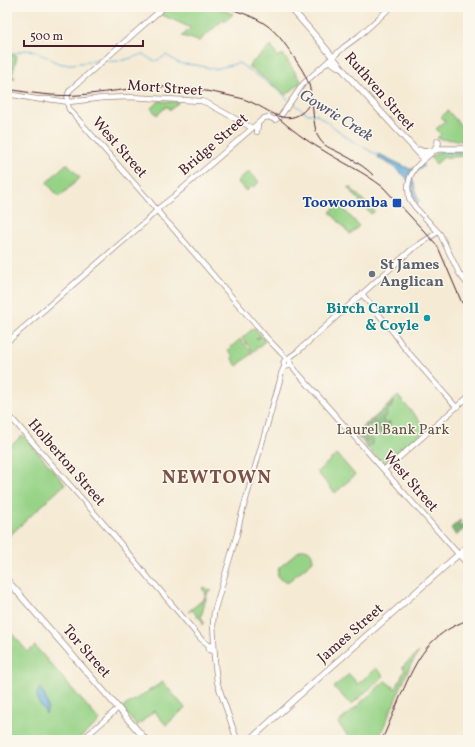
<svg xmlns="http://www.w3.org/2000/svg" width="475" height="747" viewBox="0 0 475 747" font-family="Vollkorn,serif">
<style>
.green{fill:#97d387;stroke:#707959}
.forest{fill:#79b574;stroke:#626a50}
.water{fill:#62adda;stroke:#566682}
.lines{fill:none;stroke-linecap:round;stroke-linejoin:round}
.stream{stroke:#62adda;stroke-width:1}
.major-casing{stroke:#a08580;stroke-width:6}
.highway-casing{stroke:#a08580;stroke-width:7}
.major{stroke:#fff;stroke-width:4.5}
.highway{stroke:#fff;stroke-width:5.5}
.rail{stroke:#4a1f2b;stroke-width:1}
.transit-dot{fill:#1a4fb4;stroke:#fbf7ec;stroke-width:1.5}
.worship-dot{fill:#6b7280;stroke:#fbf7ec;stroke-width:1.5}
.culture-dot{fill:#0f9aa8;stroke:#fbf7ec;stroke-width:1.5}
.labels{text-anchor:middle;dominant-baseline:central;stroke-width:3;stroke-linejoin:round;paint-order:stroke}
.street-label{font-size:15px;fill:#4a1f2b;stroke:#fbf7ec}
.transit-label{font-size:15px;font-weight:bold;fill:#164399;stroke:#fbf7ec;text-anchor:end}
.worship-label{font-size:15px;font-weight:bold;fill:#5b616d;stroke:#fbf7ec;text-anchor:start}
.culture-label{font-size:15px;font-weight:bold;fill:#0d838f;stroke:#fbf7ec;text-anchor:end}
.park-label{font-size:15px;fill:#615547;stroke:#fbf7ec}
.water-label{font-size:16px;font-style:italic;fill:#545871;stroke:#fbf7ec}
.district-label{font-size:19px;font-weight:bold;letter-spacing:1px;fill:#7b5048;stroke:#fbf7ec}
</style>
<rect width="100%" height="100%" fill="#fbf7ec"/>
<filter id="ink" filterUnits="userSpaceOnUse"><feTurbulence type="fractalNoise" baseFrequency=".025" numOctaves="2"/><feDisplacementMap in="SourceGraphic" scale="8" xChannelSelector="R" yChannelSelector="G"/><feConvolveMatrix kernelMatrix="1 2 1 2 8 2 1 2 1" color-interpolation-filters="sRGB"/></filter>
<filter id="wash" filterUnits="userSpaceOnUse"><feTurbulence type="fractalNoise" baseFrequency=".012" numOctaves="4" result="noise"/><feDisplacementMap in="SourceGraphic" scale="16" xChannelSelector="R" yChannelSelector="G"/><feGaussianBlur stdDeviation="0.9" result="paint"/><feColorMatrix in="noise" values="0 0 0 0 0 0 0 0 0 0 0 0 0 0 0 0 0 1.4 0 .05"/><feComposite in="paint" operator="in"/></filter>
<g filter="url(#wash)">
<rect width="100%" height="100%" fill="#f5ebd5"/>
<!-- green -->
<path class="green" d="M168 7H216L233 14 227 20H223L199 41 182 36 191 28 160 14Z
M271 46 278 57 283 54 301 81 300 83 286 95 248 66Z
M7 54 15 55 17 56 12 76 15 77 14 79 8 76 7 75Z
M159 101 178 102V103L170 110 167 106 157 115 151 108Z
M448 111 468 133V142L455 140 441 139 437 138 441 134 436 129 445 121 441 117Z
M441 151H468V156L448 157 446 159V157H444L436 164 430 157Z
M66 164H68L80 178 59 197 47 183V182Z
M248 172H250L259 182 254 187 252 186 246 191 237 181Z
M349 187 351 188 374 211V212L371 214 349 189Z
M339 204 359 226 350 234 330 212Z
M254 328H255L260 334V335L261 336 258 338 257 337 256 338 258 339 261 336 265 341 253 352 242 338Z
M240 339 252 353 237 366 232 359 233 356 228 350Z
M398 396 427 429 388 463 383 464 381 463 356 434Z
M23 435 65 484 7 538V449Z
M337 454 355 475 335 493 317 472Z
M304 549C311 550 312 554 313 561L289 581C280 582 275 577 279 568L299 551Z
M205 587 207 589 212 591H208L201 617 204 622 202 625 203 622 192 610 188 612 204 599 206 593 202 589Z
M7 628 28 652 35 646 100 721 77 740H7Z
M419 652 410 666 378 740H351L338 723 385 681 396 689 405 669 402 667Z
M376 668 384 676 351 705 334 687 349 674 358 684Z
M163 682 185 708 166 725 154 711 138 725 137 726 122 709 123 707Z"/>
<!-- forest -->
<path class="forest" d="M394 401 391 408 388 409 386 414 387 415 383 418V421L386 424 389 423 388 422 389 421 390 423 388 428V431L386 435 383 433 382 430H380L384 436 383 437 374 427 369 425V422L370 420H372L375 427 378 426V424H376L373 419Z
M365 424H368L365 429 362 431 364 434V439L366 441H367V438L365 435 366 433C373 440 375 442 368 449L364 444V442L362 435 360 434 359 435 361 439 360 440 355 435 357 431 362 428Z
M460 520 461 521 458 525 459 526 467 522 468 525 456 536 451 528Z"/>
<!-- water -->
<path class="water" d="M379 154 410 169H413L422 164 424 166C418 171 415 173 408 172L412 177 419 202 416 203 409 183 405 176 398 171 393 166 378 158Z
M40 688C45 695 50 705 46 714 41 703 35 704 38 690Z"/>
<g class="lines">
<!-- stream -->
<path class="stream" d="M7 52 16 53 25 50 34 51H37L41 55 51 58 53 61 62 64H73L100 60
M106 61C119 63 131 58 143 54 154 62 155 63 166 55L177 62 182 64 196 65 215 69 239 63 279 91 290 101
M292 103 308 114H316L351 140 379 156
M439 152 468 153"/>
</g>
</g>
<g filter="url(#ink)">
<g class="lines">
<!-- major casing -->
<g class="major-casing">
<path id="major" d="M164 7 70 90C66 96 67 103 69 109L147 198 164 219 171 226 267 338 287 359
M7 94 42 100
M39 99H48L69 102 103 98 130 97 201 101 207 103 252 128
M257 132 258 124
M424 159 415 168 410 177 408 186 409 198 415 207 440 234 459 273 468 285
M362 294 394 333 403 346 456 407
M7 342 144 223 160 207 174 196 264 118 269 117 275 120 280 117 303 84 344 47 359 36 391 7
M287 359 297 352 411 250 438 232
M283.5 363a3.5 3.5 0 1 1 7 0a3.5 3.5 0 1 1-7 0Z
M290 363 296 371 468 565
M7 413 110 531 151 581 154 584
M384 470 391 463 394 462 468 397
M153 582 201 639 210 646
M208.5 648a2.5 2.5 0 1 1 5 0a2.5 2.5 0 1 1-5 0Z
M214 656 217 682 237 740
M215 659 213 623 214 612 237 534 240 520 280 380 281 374 285 365
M82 740 115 711"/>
</g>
<!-- highway casing -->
<g class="highway-casing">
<path id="highway" d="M290 7 318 39 322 44 349 77 424 159 433 151 439 149H468
M329 61 333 63 337 66
M436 147 438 144V141
M419 150 424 152 430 151
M466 562C463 557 465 554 468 550
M7 580 146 740
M250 740 296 698 468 546"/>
</g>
<!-- major -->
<use href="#major" class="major"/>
<!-- highway -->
<use href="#highway" class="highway"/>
<!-- rail -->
<path class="rail" d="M7 89C31 93 55 97 79 95 104 93 129 88 154 87 181 86 210 91 235 97 242 98 249 101 255 104 270 111 284 124 300 114 319 102 309 80 299 65 289 50 279 32 262 22 251 15 238 12 226 7
M312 97C313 109 313 122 317 134 322 147 331 148 342 154 353 160 364 166 373 175
M276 116C290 128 305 140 321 149 341 162 364 172 383 187L437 245 441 254 462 303
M467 315 468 317
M382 740C388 725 395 710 401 695 417 658 429 634 468 620"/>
</g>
</g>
<!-- markers -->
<rect class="transit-dot" x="392" y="198" width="10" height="10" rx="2"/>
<circle class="worship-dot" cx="372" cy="274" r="4"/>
<circle class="culture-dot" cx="427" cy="318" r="4"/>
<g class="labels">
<!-- street labels -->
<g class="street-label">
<text transform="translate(165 89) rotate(4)">Mort Street</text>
<text transform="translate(379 92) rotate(49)">Ruthven Street</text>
<text transform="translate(214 145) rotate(-41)">Bridge Street</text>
<text transform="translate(119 148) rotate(49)">West Street</text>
<text transform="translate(66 463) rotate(49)">Holberton Street</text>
<text transform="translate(410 482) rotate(49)">West Street</text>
<text transform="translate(351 634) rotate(-41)">James Street</text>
<text transform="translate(86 652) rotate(49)">Tor Street</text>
</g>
<!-- transit labels -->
<g class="transit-label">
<text x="388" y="203">Toowoomba</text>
</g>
<!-- worship labels -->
<g class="worship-label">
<text x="380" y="265">St James<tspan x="380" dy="17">Anglican</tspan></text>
</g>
<!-- culture labels -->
<g class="culture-label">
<text x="419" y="309">Birch Carroll<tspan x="419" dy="17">&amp; Coyle</tspan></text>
</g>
<!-- park labels -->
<g class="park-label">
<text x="393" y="430">Laurel Bank Park</text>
</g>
<!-- water labels -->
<g class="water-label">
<text transform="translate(336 116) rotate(32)">Gowrie Creek</text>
</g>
<!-- district labels -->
<g class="district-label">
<text x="217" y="478">NEWTOWN</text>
</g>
</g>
<!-- margin -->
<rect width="475" height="747" fill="none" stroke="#fbf7ec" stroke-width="24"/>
<!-- scale -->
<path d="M24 40v6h119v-6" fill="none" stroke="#4a1f2b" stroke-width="2"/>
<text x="30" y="40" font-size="12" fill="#4a1f2b" stroke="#fbf7ec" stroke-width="3" paint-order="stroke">500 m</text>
</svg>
